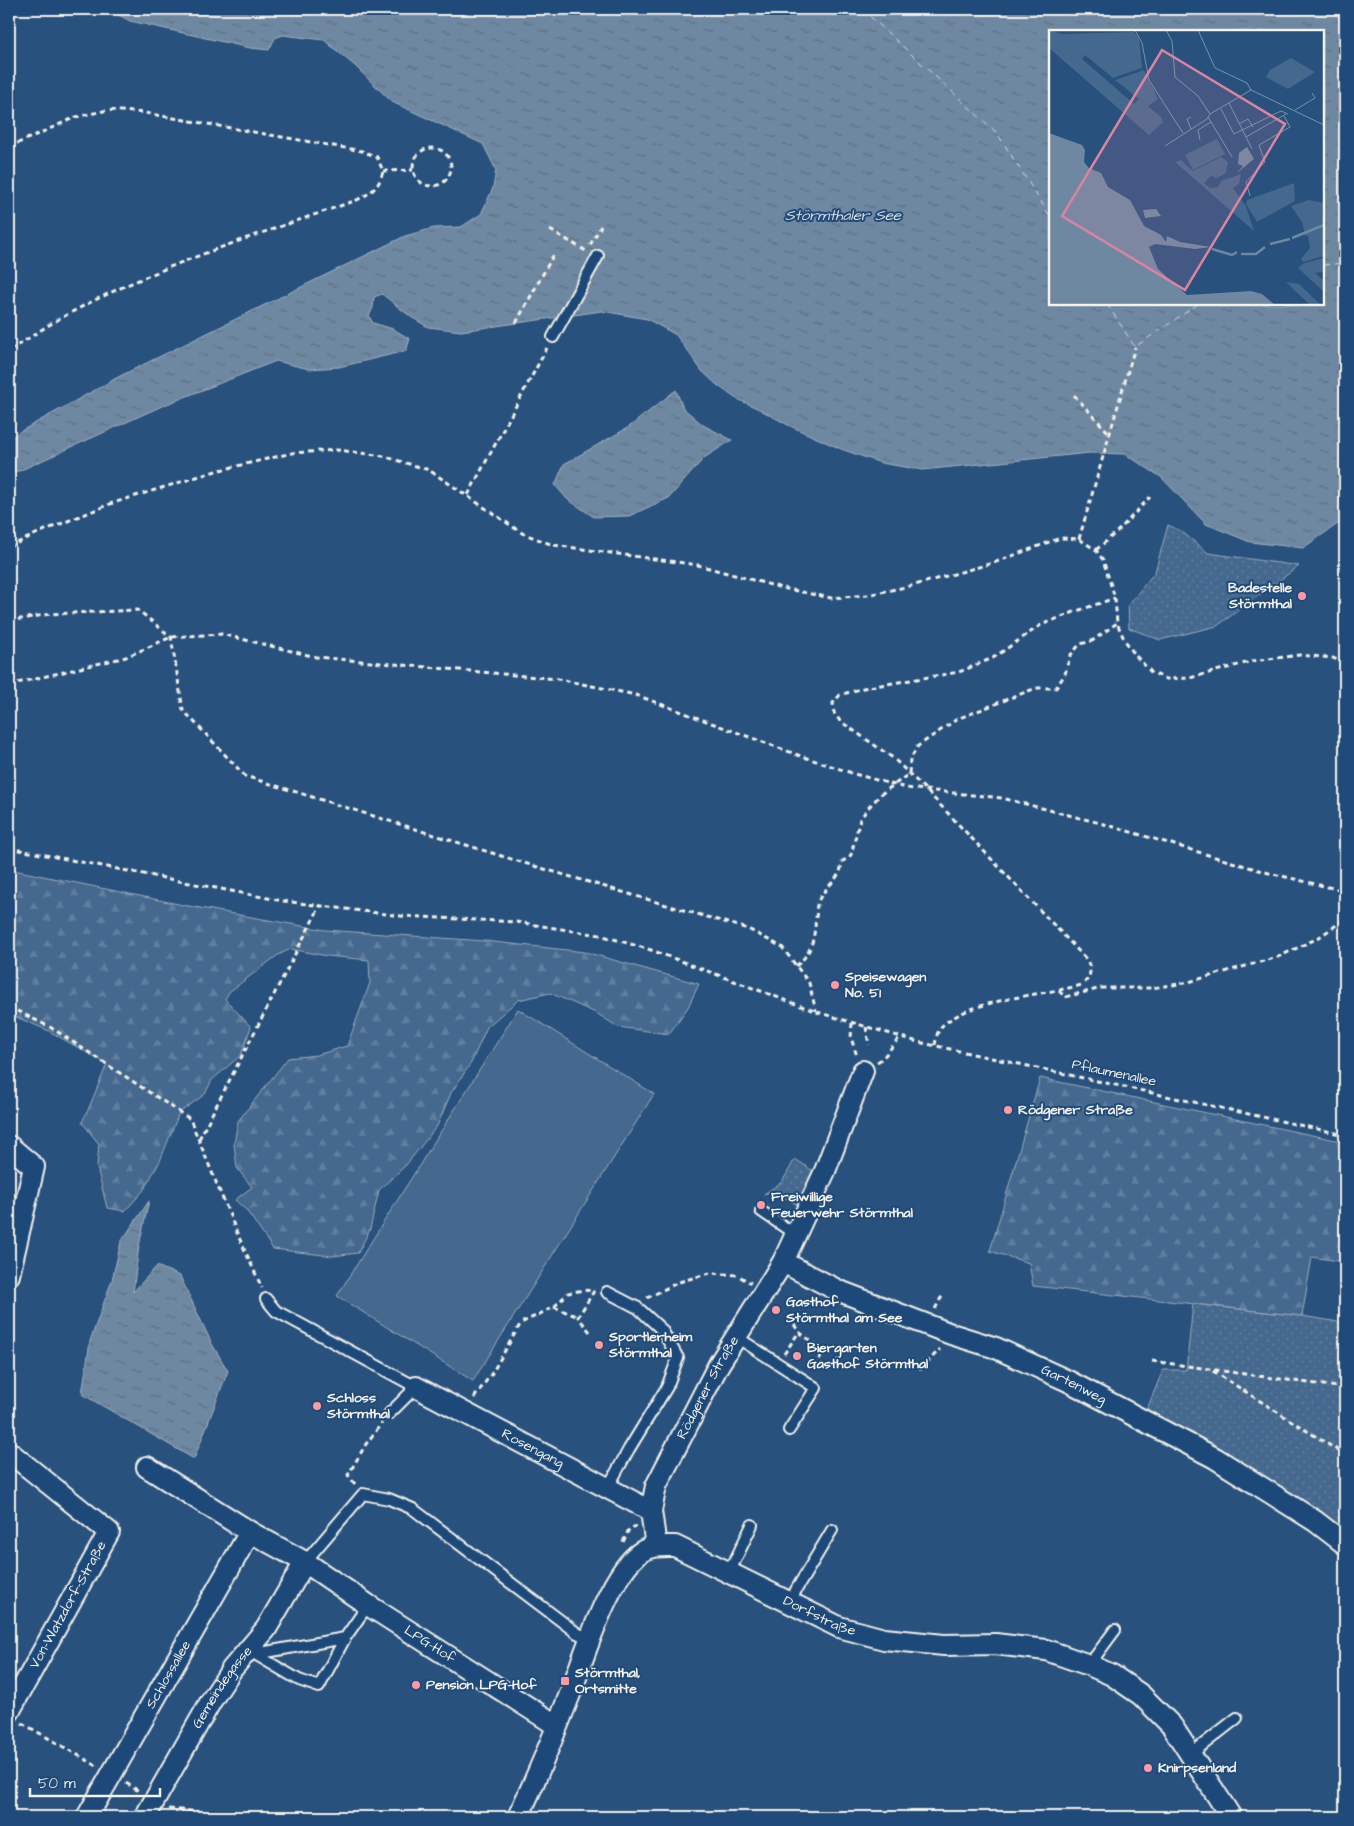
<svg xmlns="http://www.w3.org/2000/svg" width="1354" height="1826" viewBox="0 0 1354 1826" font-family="'Architects Daughter',sans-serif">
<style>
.grass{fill:url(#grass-dots);stroke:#9cacbb}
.forest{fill:url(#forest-firs);stroke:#9cacbb}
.pitch{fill:#45688e;stroke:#9cacbb}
.water{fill:url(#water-ripples);stroke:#a4b2be;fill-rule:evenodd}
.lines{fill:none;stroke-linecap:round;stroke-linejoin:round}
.ferry{stroke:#d9dcda;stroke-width:1;stroke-dasharray:6 5;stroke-linecap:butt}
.lane-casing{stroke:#f4f1e8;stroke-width:14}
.street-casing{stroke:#f4f1e8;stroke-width:24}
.path{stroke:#f4f1e8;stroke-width:3;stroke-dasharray:5 4;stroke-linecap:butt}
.lane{stroke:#1f4a7a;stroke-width:10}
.street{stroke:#1f4a7a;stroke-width:20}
.poi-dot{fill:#ff9aa2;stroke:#1f4a7a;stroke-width:2}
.labels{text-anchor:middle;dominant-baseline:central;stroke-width:4;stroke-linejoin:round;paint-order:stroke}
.poi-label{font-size:14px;font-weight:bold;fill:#f4f1e8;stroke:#1f4a7a;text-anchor:start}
.street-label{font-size:14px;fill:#f4f1e8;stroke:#1f4a7a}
.water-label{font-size:15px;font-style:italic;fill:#d9dcda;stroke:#1f4a7a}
.inset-river{fill:none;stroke:#6e88a2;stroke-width:2.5}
.inset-road{fill:none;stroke:#7a91a8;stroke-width:1}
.view{fill:#db84a2;fill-opacity:0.15;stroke:#db84a2;stroke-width:2.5}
.inset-edge{fill:none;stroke:#f4f1e8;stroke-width:2.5}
</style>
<defs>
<pattern id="grass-dots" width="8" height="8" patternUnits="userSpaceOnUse" patternTransform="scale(1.25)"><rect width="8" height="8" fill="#45688e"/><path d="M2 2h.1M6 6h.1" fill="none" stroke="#607e9e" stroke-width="1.8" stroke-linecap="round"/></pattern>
<pattern id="forest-firs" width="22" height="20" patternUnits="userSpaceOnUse" patternTransform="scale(1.25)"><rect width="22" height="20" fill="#45688e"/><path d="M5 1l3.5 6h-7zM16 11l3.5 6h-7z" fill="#607e9e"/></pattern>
<pattern id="water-ripples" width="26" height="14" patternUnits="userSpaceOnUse" patternTransform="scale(1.25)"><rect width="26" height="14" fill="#6e88a2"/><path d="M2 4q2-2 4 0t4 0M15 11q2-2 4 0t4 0" fill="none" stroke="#5f6e7d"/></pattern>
</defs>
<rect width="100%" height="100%" fill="#28517e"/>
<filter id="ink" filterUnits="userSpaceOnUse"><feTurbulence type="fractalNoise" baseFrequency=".02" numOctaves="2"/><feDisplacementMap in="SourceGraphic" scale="10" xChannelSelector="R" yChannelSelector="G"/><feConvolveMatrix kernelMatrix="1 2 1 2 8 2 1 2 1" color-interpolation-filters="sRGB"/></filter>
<g filter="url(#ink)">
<!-- grass -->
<path class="grass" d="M1168 525 1181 531 1208 553 1299 566 1217 626 1160 640 1129 628 1128 605 1155 572Z
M795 1159 819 1175 803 1208 773 1191 764 1194 782 1182Z
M1193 1304 1302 1316 1345 1323V1533L1145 1414 1163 1370H1186Z"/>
<!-- forest -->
<path class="forest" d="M9 869 183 905 325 930 485 941 585 952 699 984 688 1007 669 1034 618 1027 596 1013 550 993 518 1000 487 1027 471 1063 451 1093 437 1126 406 1165 379 1190 370 1229 358 1253 332 1256 273 1249 247 1211 235 1200 252 1187 237 1168 234 1144 238 1121 288 1058 317 1055 347 1046 370 983 369 960 327 956 291 949 278 955 229 992 225 999 251 1027 241 1055 212 1080 205 1094 179 1113 160 1161 143 1191 125 1211 107 1208 97 1167 99 1144 82 1122 88 1110 107 1064 47 1030 9 1014Z
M1040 1078 1345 1142V1262L1312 1257 1302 1316 1033 1286 1029 1263 990 1251Z"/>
<!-- pitch -->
<path class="pitch" d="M518 1009 654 1094 473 1381 337 1296Z"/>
<!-- water -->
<path class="water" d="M107 9H1345V519L1303 548 1250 542 1206 524 1161 477 1125 454 1090 453 922 470 881 463 841 449 788 425 759 409 735 398 717 385 702 371 676 335 647 319 602 311 461 331 428 327 411 317 382 294 374 297 373 308 369 316 373 323 393 329 410 339 406 351 339 367 309 369 276 361 162 406 19 471 9 472V439L21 431 120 376 405 236 434 228 461 227 481 214 493 188 496 170 483 144 392 102 355 66 324 40 283 35 275 38 269 50 250 48 130 21ZM1050 31H1323V304H1050Z
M676 390 683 408 703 425 732 440 704 458 669 498 629 516 594 517 567 499 555 485 564 464 629 427Z
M149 1201 139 1246 133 1292 157 1266 180 1276 212 1344 228 1371 194 1459 82 1394 90 1341 112 1280 121 1242Z"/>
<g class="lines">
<!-- ferry -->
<path class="ferry" d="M862 9 997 133 1050 216
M1323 265 1345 263
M1107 304 1135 347 1198 304"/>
<!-- lane casing -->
<g class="lane-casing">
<path id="lane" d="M553 337 598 256
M761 1211 796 1235
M266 1299 276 1311 416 1387 389 1414
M735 1336 816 1388 789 1430
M607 1489 629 1449 667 1387 678 1358 662 1330 638 1308 607 1292
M305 1562 363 1494 389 1499 413 1509 577 1633 590 1639
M729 1573 752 1525
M790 1603 796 1590 832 1530
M248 1650 299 1680 319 1687 345 1638 368 1605
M255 1654 345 1638
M1089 1665 1115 1630
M1191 1754 1237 1718"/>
</g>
<!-- street casing -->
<g class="street-casing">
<g id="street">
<path d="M9 1146 34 1167 9 1275"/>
<path id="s1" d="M783 1262 837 1290 951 1334 996 1348 1068 1381 1215 1458 1315 1521 1345 1544"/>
<path id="s2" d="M416 1387 651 1511"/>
<path d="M9 1452 109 1532 9 1712"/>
<path id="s3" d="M147 1467 250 1532 305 1562 368 1605 556 1725"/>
<path id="s4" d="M656 1546 651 1511 656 1486 719 1364 783 1262 825 1171 863 1071"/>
<path id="s5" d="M87 1817 250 1532"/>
<path id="s6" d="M145 1817 211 1701 232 1669 266 1629 305 1562"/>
<path id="s7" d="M518 1817C537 1777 554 1735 570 1694 584 1657 609 1573 641 1552 652 1545 663 1546 675 1546L839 1627 884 1639 944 1645 995 1644 1046 1650 1089 1665 1112 1675 1141 1695 1172 1726 1231 1817"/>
</g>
</g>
<!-- path -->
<path class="path" d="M9 147 76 117 108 110 145 113 362 151 377 157 383 171C379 188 372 192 357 200 261 234 161 264 70 313 49 324 29 338 9 351
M413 167a19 19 0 1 1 38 0a19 19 0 1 1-38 0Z
M383 171 413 170
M550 230 586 251
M590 245 601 226
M516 323 555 252
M1074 395 1109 433
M468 495 547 348
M1079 539 1135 347
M9 547 38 533 110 504 216 471 292 453 338 450 383 456 429 470 522 533 553 545 698 565 782 588 831 598 867 595 915 585 996 562 1060 538 1079 539 1096 550 1103 560 1115 598 1117 623 1124 639 1135 655 1151 672 1166 679 1190 678 1253 661 1300 655 1333 658 1345 664
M1096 550 1120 529 1150 497
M9 621 50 614 138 610 171 637 183 710 245 776 524 863 748 929 782 947 809 983 816 1011
M9 685 126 657 171 637 221 634 316 657 558 679 636 695 798 755 858 775 906 788 1002 798 1104 824 1269 873 1345 891
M9 848 283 901 401 916 516 922 600 935 651 950 817 1012 918 1042 1345 1135
M796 966C813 952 814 938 816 917 817 914 816 909 817 905 821 888 842 880 842 862L851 855 860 819 869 807 881 794 909 774 910 760 918 746 957 719 1036 688H1056L1065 674 1070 656 1080 644 1092 641 1117 623
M1059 991 1065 997 1102 988H1152L1185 983 1278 957 1318 938 1345 919
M9 1007 50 1027 190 1119 237 1233 262 1288
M852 1023 851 1038 857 1056
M866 1027 869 1045
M935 1045C936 1040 937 1031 941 1027 968 999 1044 995 1082 985 1091 977 1092 971 1087 960L925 789 893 758 840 721 834 713 833 703 840 695 863 688 959 672 993 658 1041 625 1074 612 1115 598
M877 1062 882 1059 900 1037
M199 1139 320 906
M647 1298 679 1282 710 1273 737 1275 751 1283
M554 1307 578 1317
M935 1309 943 1294
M789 1317 799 1332
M590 1332 578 1317 594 1291
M784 1354 799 1332 824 1351 814 1368
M1152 1361 1345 1388
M920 1370 940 1349
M1213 1371 1345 1455
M474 1398 492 1373 521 1323 554 1307 568 1293 583 1290 594 1291
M355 1484 348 1475 366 1444 382 1423
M623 1542 629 1529 636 1526
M22 1723 97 1766
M126 1783 140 1792
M169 1809 253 1817"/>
<!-- lane -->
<use href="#lane" class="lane"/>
<!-- street -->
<use href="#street" class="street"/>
</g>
</g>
<!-- markers -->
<g class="poi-dot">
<circle cx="1302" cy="596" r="5"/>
<circle cx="835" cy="985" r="5"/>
<circle cx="1008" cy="1110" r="5"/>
<circle cx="761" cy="1205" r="5"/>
<circle cx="776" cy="1310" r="5"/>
<circle cx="599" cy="1345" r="5"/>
<circle cx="797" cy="1356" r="5"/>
<circle cx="317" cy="1406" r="5"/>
<rect x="560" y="1676" width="10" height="10" rx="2.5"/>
<circle cx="416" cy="1685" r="5"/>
<circle cx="1148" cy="1768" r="5"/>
</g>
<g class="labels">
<!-- poi labels -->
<g class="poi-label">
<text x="1292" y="588" text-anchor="end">Badestelle<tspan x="1292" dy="16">Störmthal</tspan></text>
<text x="845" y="977">Speisewagen<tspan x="845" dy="16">No. 51</tspan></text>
<text x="1018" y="1110">Rödgener Straße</text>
<text x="771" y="1197">Freiwillige<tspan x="771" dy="16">Feuerwehr Störmthal</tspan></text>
<text x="786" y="1302">Gasthof<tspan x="786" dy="16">Störmthal am See</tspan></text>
<text x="609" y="1337">Sportlerheim<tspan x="609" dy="16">Störmthal</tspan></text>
<text x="807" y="1348">Biergarten<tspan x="807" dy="16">Gasthof Störmthal</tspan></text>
<text x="327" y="1398">Schloss<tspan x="327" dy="16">Störmthal</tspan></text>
<text x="575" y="1673">Störmthal,<tspan x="575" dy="16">Ortsmitte</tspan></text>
<text x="426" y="1685">Pension LPG-Hof</text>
<text x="1158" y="1768">Knirpsenland</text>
</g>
<!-- street labels -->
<g class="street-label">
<text transform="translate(1114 1073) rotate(12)">Pflaumenallee</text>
<text stroke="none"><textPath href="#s1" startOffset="316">Gartenweg</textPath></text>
<text stroke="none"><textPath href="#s4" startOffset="172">Rödgener Straße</textPath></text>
<text stroke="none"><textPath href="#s2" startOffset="132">Rosengang</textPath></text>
<text transform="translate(68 1605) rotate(-61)">Von-Watzdorf-Straße</text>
<text stroke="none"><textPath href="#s7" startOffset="490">Dorfstraße</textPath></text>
<text stroke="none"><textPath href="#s3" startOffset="334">LPG-Hof</textPath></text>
<text stroke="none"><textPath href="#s5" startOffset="164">Schlossallee</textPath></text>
<text stroke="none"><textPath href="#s6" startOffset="151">Gemeindegasse</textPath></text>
</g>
<!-- water labels -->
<g class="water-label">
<text x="843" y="215">Störmthaler See</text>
</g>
</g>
<!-- overview -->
<g transform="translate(1049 30)">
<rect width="275" height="275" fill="#28517e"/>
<path d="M242 28 266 42 239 59 217 47 221 40ZM95 40 109 69 99 76 66 50ZM245 153 246 171 208 192 197 174 198 170ZM275 228V242L265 243 255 233Z" fill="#45688e"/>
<path d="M0 0 13 4 85 2 90 8 93 38 64 48 36 25 33 29 85 74 90 69 112 87 114 92 100 105 0 18ZM172 127 179 132 177 143 168 148 162 146 155 153 161 158 169 157 172 151 192 144 190 154 184 158 197 176 205 201 126 132 132 130 144 141ZM260 170 275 173V226L254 232 252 229 261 218 259 206 253 205 256 204 253 192 242 176ZM255 233 275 251V262L249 238ZM237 252 250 254 272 275H261Z" fill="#45688e"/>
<path d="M168 109 176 124 144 140 136 125Z" fill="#45688e"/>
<path d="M0 103 33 115 36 120 35 132 40 138 52 143 59 157 81 170 95 196 112 205 117 212 118 206 131 212 162 217 146 219 106 214 100 217 109 239 138 265 202 261 213 264 226 275H0ZM198 117 205 129 188 143 194 136 189 134 190 123ZM107 179 112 186 96 188 94 180Z" fill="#6e88a2"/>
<path class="inset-river" d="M0 150 39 167H52L53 194 64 231 91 275M243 208 275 195M221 214 241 209M163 219 183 225 188 222M192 224H207L216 217"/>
<path class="inset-road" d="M86 0 93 13 100 50 134 103M117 0 123 11 126 47 149 66 161 84 202 60 275 95M149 0 166 38 198 53 202 60M180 73 203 119M172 79 185 104 232 81 239 84M246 80 266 68 263 63M159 87 183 127M190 94 199 89 204 97M142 99 138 89 142 87M197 107 237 84M151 110 149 100 162 92M116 116 158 89 161 84M201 166 197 152 216 132 210 115 241 97 235 86"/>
<path class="view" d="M113 20 236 94 136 260 13 186Z"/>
<rect width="275" height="275" class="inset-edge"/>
</g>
<!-- margin -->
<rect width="1354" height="1826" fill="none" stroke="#1f4a7a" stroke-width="30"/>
<rect x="15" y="15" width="1324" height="1796" fill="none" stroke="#f4f1e8" stroke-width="2" filter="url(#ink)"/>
<!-- scale -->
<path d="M30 1788v8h130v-8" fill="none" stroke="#f4f1e8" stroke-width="2.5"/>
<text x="38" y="1788" font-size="15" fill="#f4f1e8" stroke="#1f4a7a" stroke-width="4" paint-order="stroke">50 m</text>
</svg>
